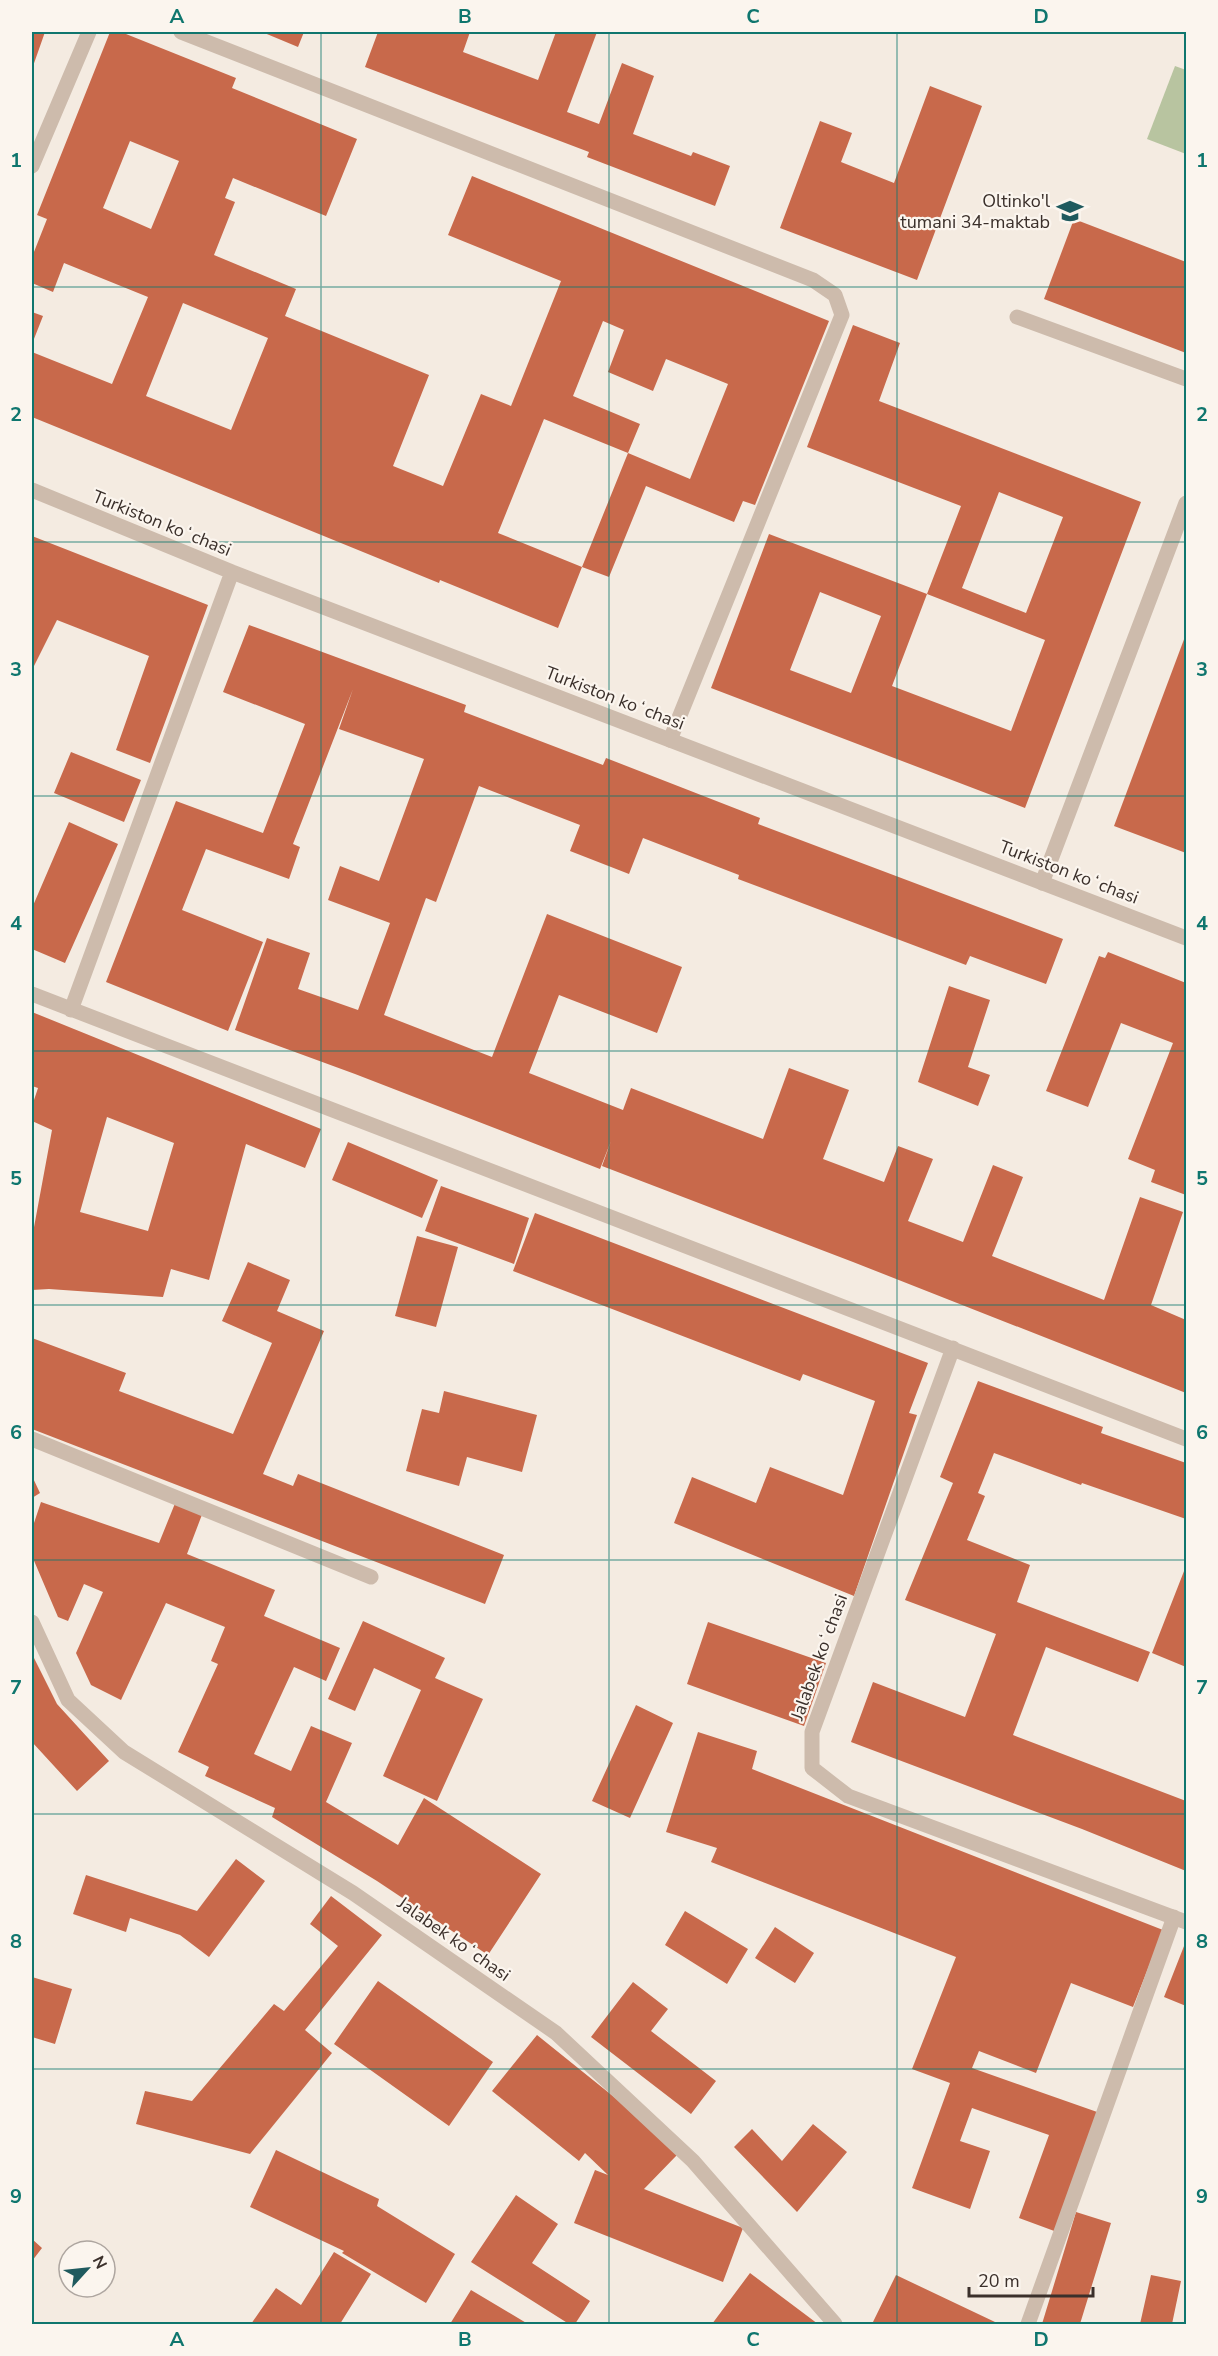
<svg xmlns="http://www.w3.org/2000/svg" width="1218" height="2356" viewBox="0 0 1218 2356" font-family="'Nunito Sans',sans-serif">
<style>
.green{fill:#b8c4a0}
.building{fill:#c8694b;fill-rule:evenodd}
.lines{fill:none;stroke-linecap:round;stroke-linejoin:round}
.lane{stroke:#cdbbac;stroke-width:15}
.street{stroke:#cdbbac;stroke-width:15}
.grid{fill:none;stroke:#0f766e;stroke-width:1.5;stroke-opacity:0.55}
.labels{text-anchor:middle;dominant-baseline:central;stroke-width:4.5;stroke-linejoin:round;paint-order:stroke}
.poi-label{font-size:18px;fill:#3b302b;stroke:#fbf5ee;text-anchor:end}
.street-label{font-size:18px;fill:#3b302b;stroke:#fbf5ee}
.neatline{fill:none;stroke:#0f766e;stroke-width:2}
.grid-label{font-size:20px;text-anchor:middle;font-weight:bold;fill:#0f766e}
</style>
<rect width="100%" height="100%" fill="#f4ebe1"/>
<!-- green -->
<path class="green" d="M1175 66 1186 70V154L1147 139Z"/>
<!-- building -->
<path class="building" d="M32 32H45L32 69Z
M110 32H121L236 78 232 88 357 139 326 216 233 178 225 198 235 202 214 255 296 289 285 316 429 375 393 466 443 486 481 394 511 406 561 281 448 235 472 176 829 321 755 505 743 501 734 522 646 486 609 577 582 567 628 453 544 419 498 533 582 567 558 628 440 580 439 583 32 417V352L112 384 148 297 64 263 53 292 32 283V257L47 219 37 215ZM130 141 179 161 151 229 103 208ZM183 303 268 338 231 430 146 396ZM603 321 624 330 608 372 653 391 666 359 728 384 690 479 628 453 640 424 573 396Z
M262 32H304L298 47Z
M378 32H470L463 52 538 80 556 32H597L567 112 599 124 622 63 654 76 633 134 691 156 693 152 730 166 715 206 587 157 589 152 365 67Z
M930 86 982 106 917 280 780 228 820 121 852 133 841 162 894 183Z
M1074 219 1186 262V353L1044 299Z
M32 312 43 316 32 344Z
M853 325 900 343 879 401 1141 502 1025 808 711 688 769 534 927 594 961 506 807 447ZM999 492 1063 517 1026 613 962 588ZM820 592 881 616 851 693 790 670ZM927 594 1045 640 1011 731 892 686Z
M32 536 208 605 150 763 116 750 149 656 57 620 32 670Z
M249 625 466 705 464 712 603 765 606 758 760 818 758 824 1063 939 1046 984 970 956 966 965 738 879 739 875 643 838 629 874 570 851 580 825 479 786 436 902 426 898 384 1015 492 1057 547 914 682 967 657 1033 559 995 529 1073 623 1110 631 1088 763 1139 789 1068 849 1090 823 1159 884 1182 898 1146 933 1159 908 1221 963 1242 993 1165 1023 1177 992 1256 1104 1300 1140 1197 1183 1212 1151 1305 1186 1320V1393L853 1262 602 1166 611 1141 600 1169 355 1074 235 1030 267 938 310 953 298 989 358 1010 390 923 328 900 340 866 379 881 424 759 339 729 353 689 293 844 300 847 289 879 206 849 182 910 263 942 228 1031 106 982 176 801 263 833 305 724 223 692Z
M1186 634V853L1114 826Z
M71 752 141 780 124 822 54 793Z
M69 822 118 844 65 963 32 949V908Z
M1108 952 1186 983V1195L1151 1182 1155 1170 1128 1159 1173 1043 1121 1023 1088 1107 1046 1091 1099 956 1105 958Z
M949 986 990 1000 968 1067 990 1075 978 1106 918 1082Z
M32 1012 321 1129 305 1168 246 1144 209 1280 171 1269 163 1297 49 1289 32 1290V1238L52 1130 32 1121V1106L38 1088 32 1086ZM107 1117 174 1143 148 1231 80 1212Z
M348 1142 438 1180 422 1218 332 1180Z
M441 1186 529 1218 514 1264 425 1231Z
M535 1213 928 1363 909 1413 917 1415 854 1596 674 1523 692 1477 756 1503 770 1467 843 1495 875 1401 803 1374 800 1381 513 1271Z
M417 1236 458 1247 436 1327 395 1316Z
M248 1262 290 1280 277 1311 324 1331 263 1474 293 1486 298 1474 504 1555 485 1604 32 1429V1338L126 1373 119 1391 233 1434 272 1343 222 1321Z
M978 1381 1103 1427 1101 1433 1186 1463V1519L1082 1483 1081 1485 994 1453 978 1493 985 1496 967 1540 1030 1565 1017 1602 1150 1652 1138 1682 1046 1647 1013 1735 1186 1801V1871L1082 1829 851 1742 873 1682 965 1717 996 1634 905 1600 953 1483 940 1477Z
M444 1391 537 1415 522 1472 467 1457 459 1486 406 1471 422 1409 439 1413Z
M32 1476 40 1493 32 1498Z
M176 1501 203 1512 187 1554 275 1590 264 1616 340 1648 326 1681 294 1667 254 1754 291 1771 311 1726 352 1743 326 1802 398 1845 424 1798 541 1874 488 1955 377 1881 272 1817 275 1808 205 1776 209 1767 178 1752 218 1664 211 1661 225 1627 166 1603 121 1700 91 1685 76 1653 103 1592 84 1584 68 1621 58 1617 32 1556V1529L41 1502 159 1543Z
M1186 1566V1667L1152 1653Z
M363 1621 445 1658 435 1678 483 1699 437 1801 383 1776 421 1690 374 1668 355 1711 328 1699Z
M708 1622 826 1663 804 1726 687 1684Z
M32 1654 57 1704 109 1761 77 1791 32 1742Z
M636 1705 673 1723 630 1818 592 1801Z
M698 1732 757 1751 752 1769 1163 1930 1133 2007 1071 1983 1036 2073 979 2051 972 2068 1100 2113 1057 2232 1019 2218 1049 2135 972 2108 960 2141 990 2151 970 2209 912 2188 950 2083 912 2069 956 1957 711 1862 717 1848 666 1832Z
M236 1859 265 1881 209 1957 180 1935 130 1918 126 1932 73 1914 86 1875 197 1911Z
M331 1896 382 1935 305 2030 332 2053 250 2154 136 2124 145 2091 192 2101 274 2004 284 2011 338 1946 310 1924Z
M685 1911 748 1949 727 1984 665 1945Z
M775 1927 814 1953 795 1983 755 1958Z
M1186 1941V2006L1164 1997Z
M32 1977 72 1989 55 2044 32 2037Z
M378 1981 493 2062 449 2126 334 2044Z
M633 1982 668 2009 651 2031 716 2081 691 2114 591 2037Z
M537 2035 624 2105 677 2155 644 2189 743 2228 723 2282 574 2223 595 2170 608 2175 585 2153 579 2161 492 2091Z
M813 2124 847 2152 797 2212 734 2147 752 2129 782 2161Z
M276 2150 379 2199 377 2206 455 2254 426 2303 342 2253 344 2251 250 2207Z
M516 2195 558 2224 532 2263 590 2301 575 2324H569L471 2262Z
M1076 2212 1111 2223 1080 2324H1042Z
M32 2239 42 2248 32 2261Z
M334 2252 371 2274 340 2324H251L276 2288 301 2305Z
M750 2273 818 2324H712Z
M896 2275 995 2322 994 2324H872Z
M1151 2275 1181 2281 1172 2324H1140Z
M471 2290 528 2324H450Z"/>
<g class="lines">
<!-- lane -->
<path class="lane" d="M181 32 813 280 835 295 842 315 670 740
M32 166 89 32
M1017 317 1186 379
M1042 883 1186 503
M32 1439 371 1577"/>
<!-- street -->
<path class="street" d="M32 490 232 572 1186 938
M32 994 1186 1439
M71 1010 232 572
M953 1348 812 1732V1768L848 1796 1186 1922
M32 1622 68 1700 124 1752 353 1893 556 2033 693 2161 835 2324
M1028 2324 1174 1917"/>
</g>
<!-- grid -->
<path class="grid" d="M321 32V2324M609 32V2324M897 32V2324M32 287H1186M32 542H1186M32 796H1186M32 1051H1186M32 1305H1186M32 1560H1186M32 1814H1186M32 2069H1186"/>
<!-- icons -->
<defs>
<g id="school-bare" transform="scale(2.07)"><path d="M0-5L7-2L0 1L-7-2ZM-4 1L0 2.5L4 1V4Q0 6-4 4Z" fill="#1f5a5e" stroke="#fbf5ee" stroke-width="2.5" paint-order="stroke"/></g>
</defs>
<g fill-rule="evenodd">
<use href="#school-bare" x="1070" y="211"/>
</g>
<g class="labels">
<!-- poi labels -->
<g class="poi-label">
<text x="1050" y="201">Oltinko'l<tspan x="1050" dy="21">tumani 34-maktab</tspan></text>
</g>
<!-- street labels -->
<g class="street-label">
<text transform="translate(162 523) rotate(22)">Turkiston koʻchasi</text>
<text transform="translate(615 698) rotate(21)">Turkiston koʻchasi</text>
<text transform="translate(1069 872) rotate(21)">Turkiston koʻchasi</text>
<text transform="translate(819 1657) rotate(-70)">Jalabek koʻchasi</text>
<text transform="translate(454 1939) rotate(35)">Jalabek koʻchasi</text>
</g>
</g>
<!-- border -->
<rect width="1218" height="2356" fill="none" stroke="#fbf5ee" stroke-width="66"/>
<!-- north arrow -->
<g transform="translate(87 2269) rotate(63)"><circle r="28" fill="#fbf5ee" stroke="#aea6a0" stroke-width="1.5"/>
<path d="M0-4.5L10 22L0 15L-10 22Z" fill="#1f5a5e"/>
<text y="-9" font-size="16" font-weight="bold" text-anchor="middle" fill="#3b302b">N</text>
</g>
<!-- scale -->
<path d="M969 2287v9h124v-9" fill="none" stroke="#3b302b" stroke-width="3"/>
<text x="978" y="2287" font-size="18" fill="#3b302b" stroke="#fbf5ee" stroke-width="4.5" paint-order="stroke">20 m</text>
<rect x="33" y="33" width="1152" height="2290" class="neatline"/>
<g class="grid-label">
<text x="177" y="23">A</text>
<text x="465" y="23">B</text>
<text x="753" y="23">C</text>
<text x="1041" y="23">D</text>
<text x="16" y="167">1</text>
<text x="1202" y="167">1</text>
<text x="16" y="421">2</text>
<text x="1202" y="421">2</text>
<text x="16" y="676">3</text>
<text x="1202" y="676">3</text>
<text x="16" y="930">4</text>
<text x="1202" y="930">4</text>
<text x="16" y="1185">5</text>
<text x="1202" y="1185">5</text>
<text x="16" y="1439">6</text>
<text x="1202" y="1439">6</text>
<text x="16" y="1694">7</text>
<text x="1202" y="1694">7</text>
<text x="16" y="1948">8</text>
<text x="1202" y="1948">8</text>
<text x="16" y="2203">9</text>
<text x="1202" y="2203">9</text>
<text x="177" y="2346">A</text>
<text x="465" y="2346">B</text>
<text x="753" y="2346">C</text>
<text x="1041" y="2346">D</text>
</g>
</svg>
